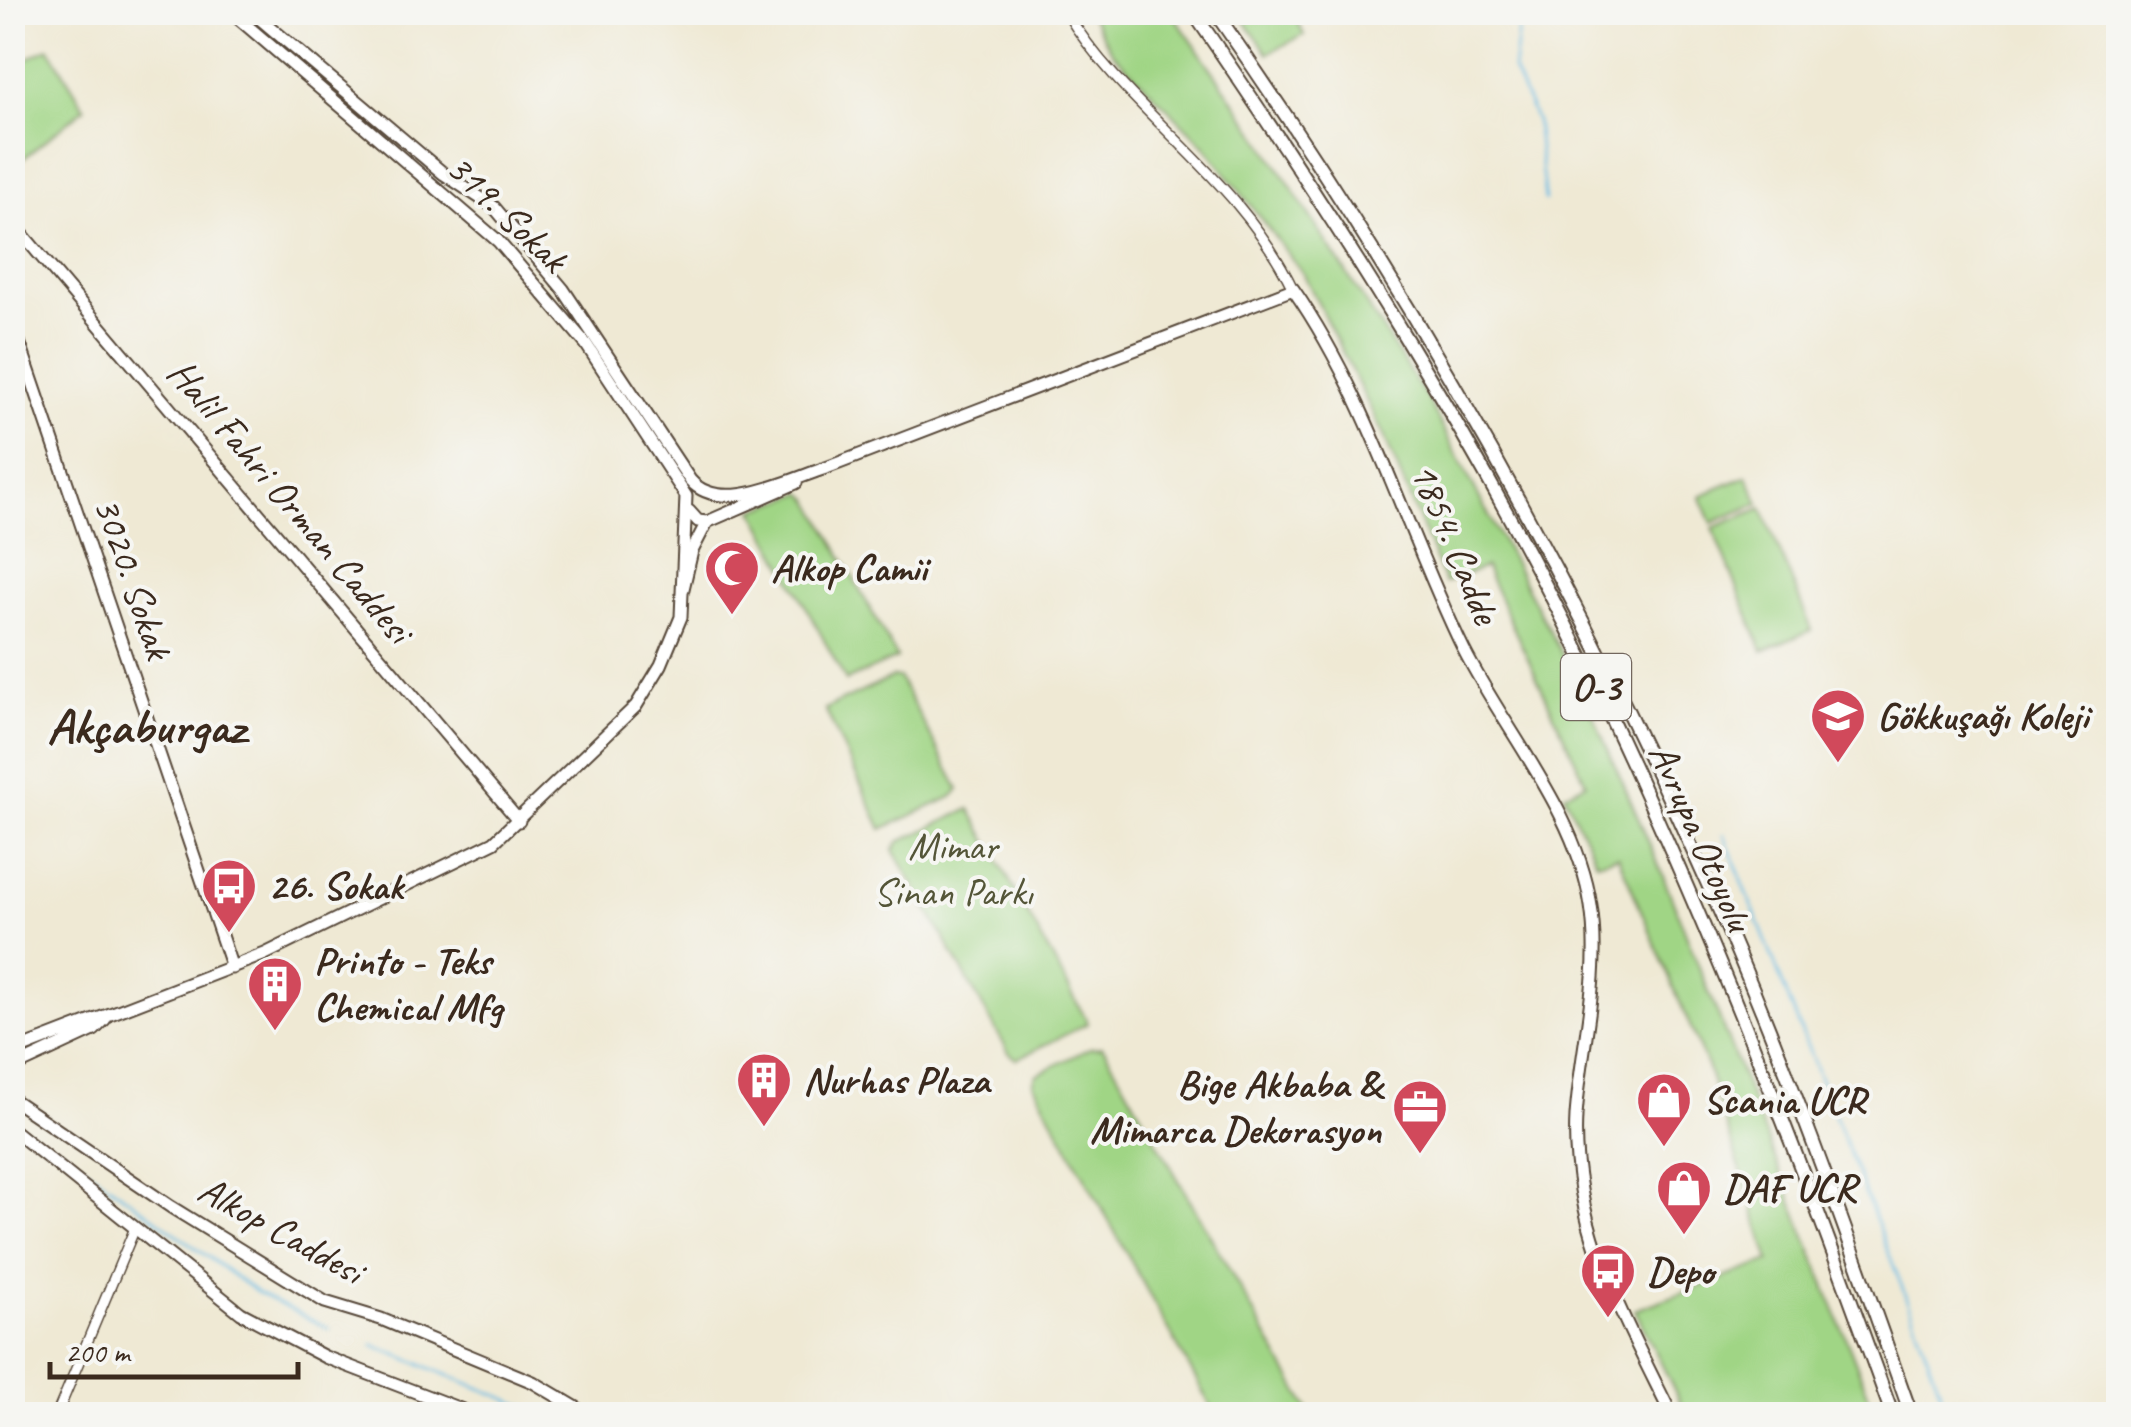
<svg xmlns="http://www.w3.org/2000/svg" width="2131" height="1427" viewBox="0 0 2131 1427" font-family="Caveat,sans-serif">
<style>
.green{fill:#a0d585;stroke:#6e8052;stroke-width:2.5}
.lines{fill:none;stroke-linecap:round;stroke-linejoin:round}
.stream{stroke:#67bbe3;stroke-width:2.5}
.minor-casing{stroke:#564739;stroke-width:12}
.major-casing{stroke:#564739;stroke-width:15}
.highway-casing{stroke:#564739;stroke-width:16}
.minor{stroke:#fff;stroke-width:9}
.major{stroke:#fff;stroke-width:11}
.highway{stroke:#fff;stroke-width:12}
.labels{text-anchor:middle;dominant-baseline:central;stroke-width:8;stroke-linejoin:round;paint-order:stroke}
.shield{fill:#f6f6f2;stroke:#73675e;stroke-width:2.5}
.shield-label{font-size:38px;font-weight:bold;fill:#3b2a1e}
.street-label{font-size:40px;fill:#3b2a1e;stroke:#f6f6f2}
.poi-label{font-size:40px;font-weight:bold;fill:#3b2a1e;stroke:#f6f6f2;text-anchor:start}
.park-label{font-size:40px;fill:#545538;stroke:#f6f6f2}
.district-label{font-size:50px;font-weight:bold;fill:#3b2a1e;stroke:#f6f6f2}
</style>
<rect width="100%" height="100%" fill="#f6f6f2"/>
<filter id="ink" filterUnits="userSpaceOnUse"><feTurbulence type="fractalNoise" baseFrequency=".01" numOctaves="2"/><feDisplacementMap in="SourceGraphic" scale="20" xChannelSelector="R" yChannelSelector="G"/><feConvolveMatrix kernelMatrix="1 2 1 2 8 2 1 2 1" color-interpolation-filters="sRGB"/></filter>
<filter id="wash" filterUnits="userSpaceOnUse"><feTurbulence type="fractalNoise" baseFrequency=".0048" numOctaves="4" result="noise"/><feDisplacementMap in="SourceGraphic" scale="40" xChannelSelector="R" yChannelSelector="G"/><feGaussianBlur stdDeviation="2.25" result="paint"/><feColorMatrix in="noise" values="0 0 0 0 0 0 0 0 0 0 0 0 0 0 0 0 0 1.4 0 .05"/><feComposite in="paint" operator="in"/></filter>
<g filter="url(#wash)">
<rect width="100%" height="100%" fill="#efe9d4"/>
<!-- green -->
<path class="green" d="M1089 13H1172L1258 135 1429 402 1589 706 1657 861 1876 1414H1686L1635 1310 1770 1261 1707 1066 1618 856 1597 862 1564 794 1586 783 1485 567 1445 583 1384 436 1304 275 1204 145 1113 53Z
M1239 13H1293L1304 35 1268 53Z
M49 48 85 108 13 167V66Z
M1747 476 1759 503 1712 523 1700 496Z
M803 493 811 500 897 658 846 681 754 510Z
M1762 508 1812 630 1763 651 1713 528Z
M893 677 899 678 959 789 952 797 882 829 825 709Z
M970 809 1088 1023 1017 1059 1009 1053 894 850 899 842Z
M1102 1047 1106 1052 1311 1414H1215L1033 1083 1036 1075 1090 1048Z"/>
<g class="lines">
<!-- stream -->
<path class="stream" d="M1520 12 1513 70 1536 121 1545 201
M1724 835 1904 1292 1941 1393 1944 1414
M61 1150 259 1294 330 1329
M373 1345 544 1414"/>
</g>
</g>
<g filter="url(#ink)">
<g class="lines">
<!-- minor casing -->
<g class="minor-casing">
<path id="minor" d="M1066 12C1128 114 1238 174 1293 289
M57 1414 135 1228"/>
</g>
<!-- major casing -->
<g class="major-casing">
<path id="major" d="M252 12 444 174 494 207 563 289 690 480C721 516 790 479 826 468L1293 289C1370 400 1405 530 1464 650 1506 733 1577 812 1591 906 1602 976 1581 1046 1576 1116 1570 1224 1625 1320 1671 1414
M12 222 519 821
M12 321 232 968
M689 511 698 521 707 522 796 483
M683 589 692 551 707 522
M12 1052 265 954 494 842 636 706 661 665 681 617 686 496 586 344 498 241 231 12
M12 1068 94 1030 105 1019
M12 1099 171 1207 325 1302 381 1319 533 1382 587 1414
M12 1129 241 1313 325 1357 473 1414"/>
</g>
<!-- highway casing -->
<g class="highway-casing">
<path id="highway" d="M1193 12C1339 224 1479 444 1591 676 1707 917 1802 1163 1892 1414
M1215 12C1409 288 1575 582 1711 891 1787 1062 1849 1239 1911 1414"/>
</g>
<!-- minor -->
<use href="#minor" class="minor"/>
<!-- major -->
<use href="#major" class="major"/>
<!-- highway -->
<use href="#highway" class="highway"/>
</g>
</g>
<!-- icons -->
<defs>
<g id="mosque-pin" transform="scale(2.875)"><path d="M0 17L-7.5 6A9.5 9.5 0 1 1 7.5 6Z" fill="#d1495b" stroke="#f6f6f2"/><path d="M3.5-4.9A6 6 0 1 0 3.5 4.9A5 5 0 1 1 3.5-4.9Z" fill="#fff"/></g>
<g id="school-pin" transform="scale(2.875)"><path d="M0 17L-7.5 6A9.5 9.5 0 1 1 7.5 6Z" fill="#d1495b" stroke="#f6f6f2"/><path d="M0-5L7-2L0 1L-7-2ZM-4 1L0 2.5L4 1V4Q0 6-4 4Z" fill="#fff"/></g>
<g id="bus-pin" transform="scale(2.875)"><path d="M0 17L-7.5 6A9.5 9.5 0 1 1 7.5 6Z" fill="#d1495b" stroke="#f6f6f2"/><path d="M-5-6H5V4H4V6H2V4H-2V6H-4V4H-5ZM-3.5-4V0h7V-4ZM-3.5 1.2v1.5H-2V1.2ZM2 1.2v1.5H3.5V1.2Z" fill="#fff"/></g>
<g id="building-pin" transform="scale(2.875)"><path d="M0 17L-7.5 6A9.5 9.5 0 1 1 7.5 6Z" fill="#d1495b" stroke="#f6f6f2"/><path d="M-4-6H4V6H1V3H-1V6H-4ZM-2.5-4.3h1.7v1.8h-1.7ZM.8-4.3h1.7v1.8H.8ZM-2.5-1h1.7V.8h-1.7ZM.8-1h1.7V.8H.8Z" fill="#fff"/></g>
<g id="shop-pin" transform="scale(2.875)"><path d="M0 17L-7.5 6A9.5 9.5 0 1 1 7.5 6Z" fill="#d1495b" stroke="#f6f6f2"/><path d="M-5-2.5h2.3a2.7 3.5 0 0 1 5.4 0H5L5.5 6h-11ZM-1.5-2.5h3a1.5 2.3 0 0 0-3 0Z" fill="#fff"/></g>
<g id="office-pin" transform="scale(2.875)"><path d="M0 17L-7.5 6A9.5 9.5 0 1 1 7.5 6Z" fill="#d1495b" stroke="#f6f6f2"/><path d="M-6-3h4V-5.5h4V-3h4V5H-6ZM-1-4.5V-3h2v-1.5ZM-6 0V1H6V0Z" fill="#fff"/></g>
</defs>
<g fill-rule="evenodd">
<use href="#mosque-pin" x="732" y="568"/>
<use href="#school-pin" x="1838" y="716"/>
<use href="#bus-pin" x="229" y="886"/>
<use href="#building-pin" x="275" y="984"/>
<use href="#building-pin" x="764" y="1080"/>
<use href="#shop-pin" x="1664" y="1100"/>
<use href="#office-pin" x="1420" y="1107"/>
<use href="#shop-pin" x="1684" y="1188"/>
<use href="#bus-pin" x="1608" y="1271"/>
</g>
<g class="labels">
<!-- shield labels -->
<rect class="shield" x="1561" y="654" width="70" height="66" rx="8"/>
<g class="shield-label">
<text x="1596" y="687">O-3</text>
</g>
<!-- street labels -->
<g class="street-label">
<text transform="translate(507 213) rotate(44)">319. Sokak</text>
<text transform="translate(290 501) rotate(50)">Halil Fahri Orman Caddesi</text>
<text transform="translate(1455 543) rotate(67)">1854. Cadde</text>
<text transform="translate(133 578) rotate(71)">3020. Sokak</text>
<text transform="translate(1701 837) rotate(66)">Avrupa Otoyolu</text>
<text transform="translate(281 1230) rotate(29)">Alkop Caddesi</text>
</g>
<!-- poi labels -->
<g class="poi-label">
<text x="771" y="568">Alkop Camii</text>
<text x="1877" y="716">Gökkuşağı Koleji</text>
<text x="268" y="886">26. Sokak</text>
<text x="314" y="961">Printo - Teks<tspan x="314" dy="46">Chemical Mfg</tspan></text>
<text x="803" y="1080">Nurhas Plaza</text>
<text x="1381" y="1084" text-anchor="end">Bige Akbaba &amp;<tspan x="1381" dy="46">Mimarca Dekorasyon</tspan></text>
<text x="1703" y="1100">Scania UCR</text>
<text x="1723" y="1188">DAF UCR</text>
<text x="1647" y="1271">Depo</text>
</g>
<!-- park labels -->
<g class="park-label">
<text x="953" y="846">Mimar<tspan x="953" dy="46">Sinan Parkı</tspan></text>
</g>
<!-- district labels -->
<g class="district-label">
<text x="146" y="726">Akçaburgaz</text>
</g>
</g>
<!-- margin -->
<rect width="2131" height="1427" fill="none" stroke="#f6f6f2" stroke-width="50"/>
<!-- scale -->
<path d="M50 1362v15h248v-15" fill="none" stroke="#3b2a1e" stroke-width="5"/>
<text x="65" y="1362" font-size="30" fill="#3b2a1e" stroke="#f6f6f2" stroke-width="8" paint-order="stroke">200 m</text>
</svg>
